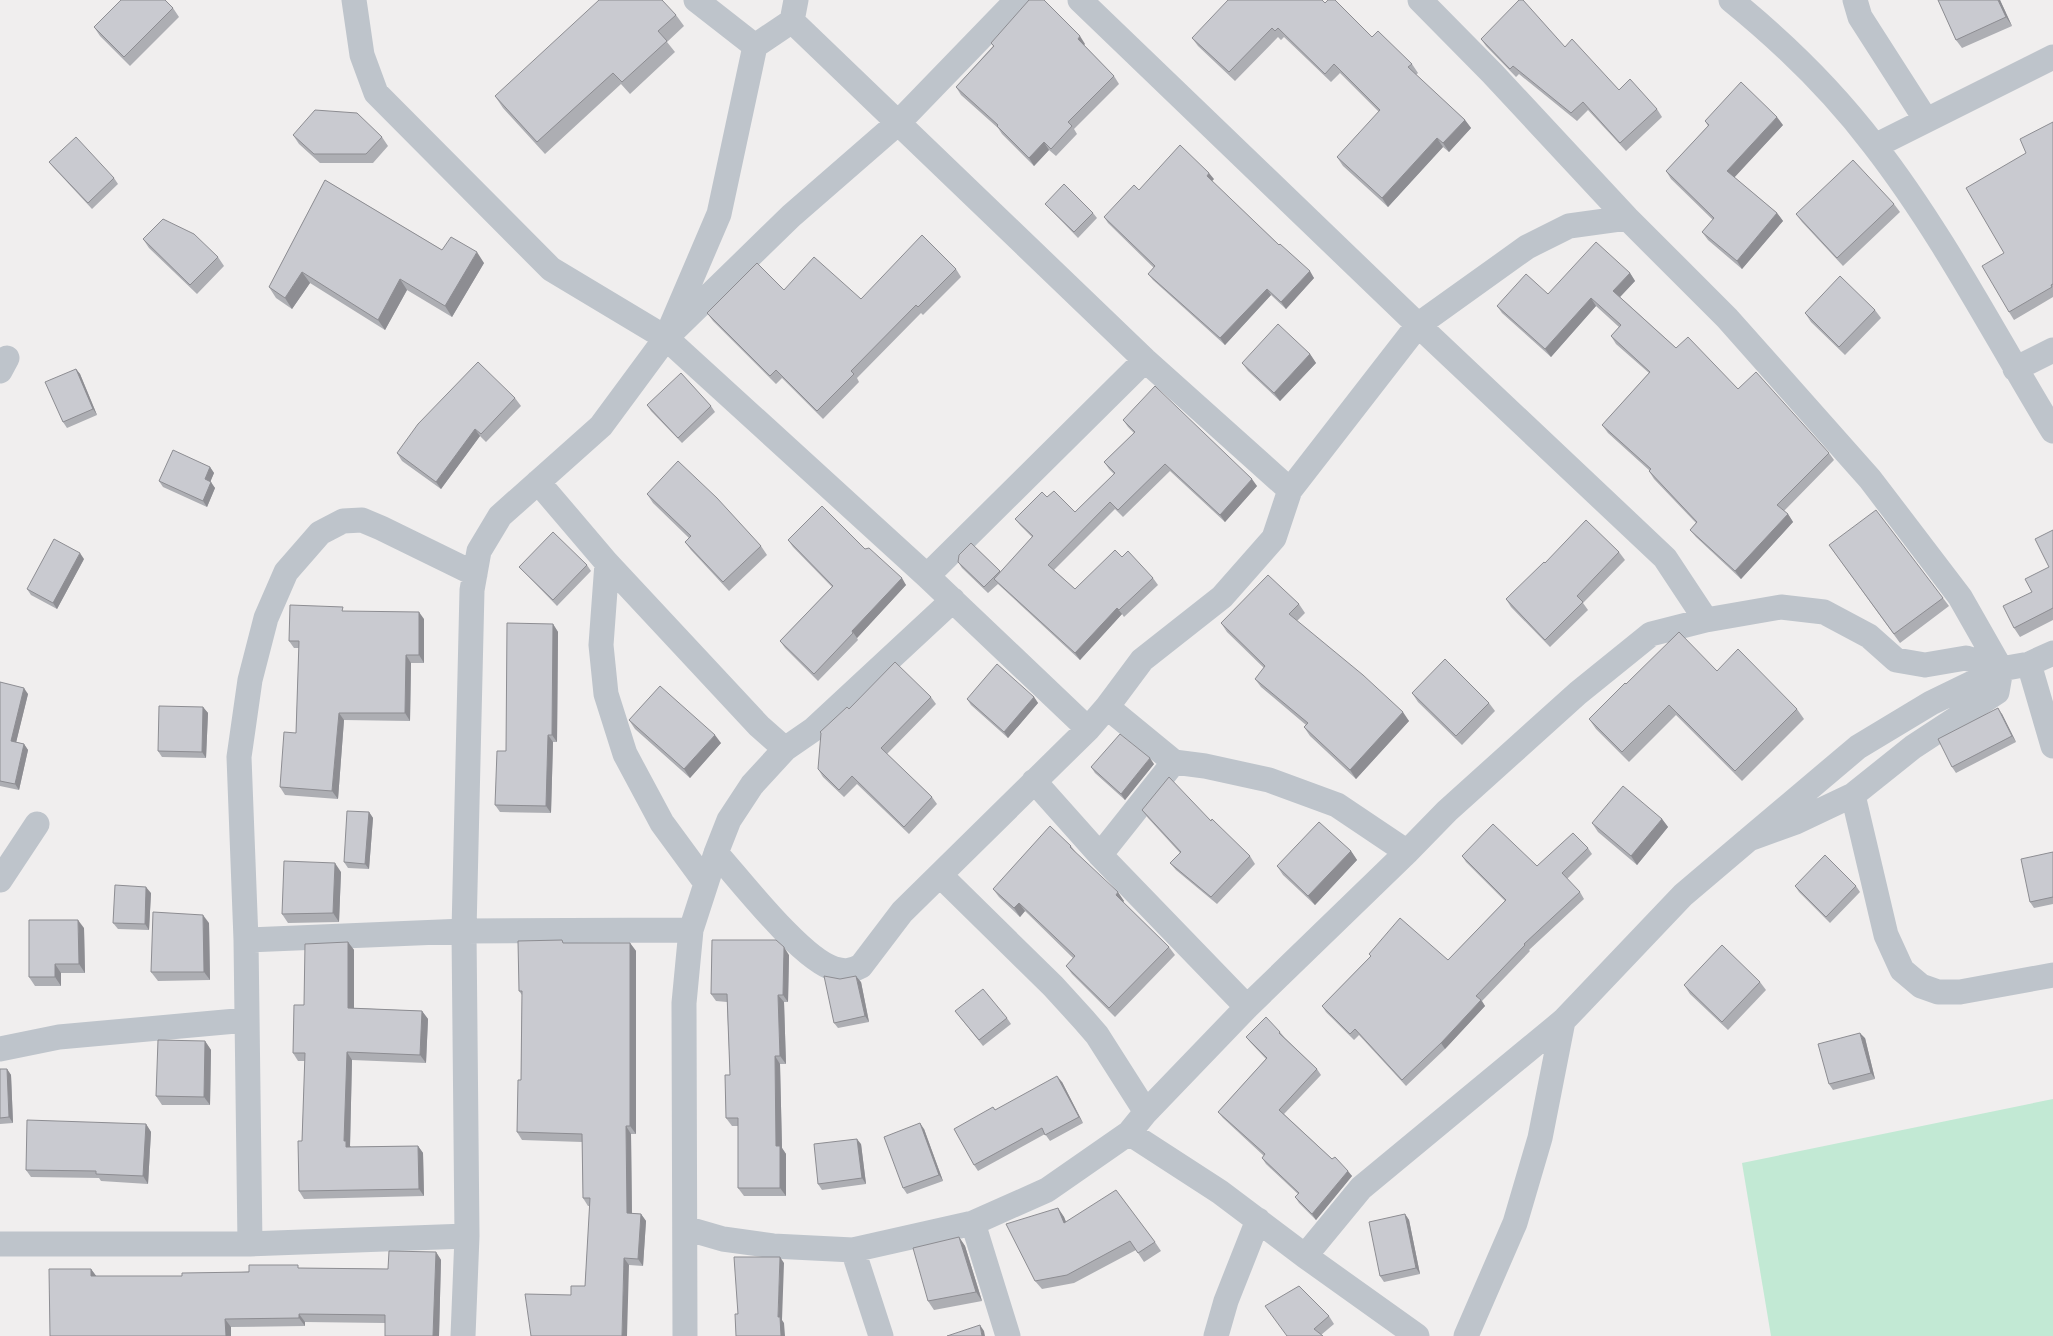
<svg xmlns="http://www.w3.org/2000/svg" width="2053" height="1336" viewBox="0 0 2053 1336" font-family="Barlow,sans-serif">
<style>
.green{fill:#c2e9d4}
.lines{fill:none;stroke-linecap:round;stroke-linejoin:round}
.minor{stroke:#bec4cb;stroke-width:25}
.wall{fill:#adaeb3}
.shaded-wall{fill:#8d8d92}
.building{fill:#c9cad0;stroke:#8d8d92}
</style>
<rect width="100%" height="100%" fill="#f0eeee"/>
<!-- green -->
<path class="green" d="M2053 1099V1336H1771L1742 1163Z"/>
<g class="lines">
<!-- minor -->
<path class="minor" d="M354 0 362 55 376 93 551 269 666 338 927 576 1088 729
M696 0 755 46
M1080 0 1418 325 1665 558 1706 620
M1420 0 1492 73 1627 218 1727 318 1870 479 1960 597 2001 669 1997 692 1913 747 1853 795 1796 822 1749 839
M1731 0C1784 43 1833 91 1874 145 1943 234 1995 336 2053 431
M1855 0 1860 17 1926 120
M792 21 1145 360 1290 490
M1875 146 2053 57
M675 329 791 216 899 122 1017 0
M2015 369 2053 350
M0 371 7 358
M538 482 607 563 759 726 785 749 814 729 953 600
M607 563 601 645 606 694 625 754 662 823 706 883
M927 576 1145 360
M2029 664 2053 746
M1107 707 1174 762 1205 766 1269 780 1337 805 1407 852
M1034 781 1100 855 1247 1007
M1853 795 1886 935 1902 970 1921 986 1938 992H1960L2053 975
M716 853C741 881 802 960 835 969 845 972 852 971 861 966L902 912 1088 729 1107 707 1142 660 1222 597 1274 538 1290 490 1418 325 1527 247 1569 226 1627 218
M1100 855 1174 762
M940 875 1053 986 1084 1020 1097 1035 1146 1112
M0 880 37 824
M246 940 464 931 691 930
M0 1049 59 1037 247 1020
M1129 1133 1220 1192 1305 1256 1417 1336
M973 1223 1008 1336
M685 1228 723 1239 773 1246 853 1250 973 1223 1047 1190 1129 1133 1146 1112 1247 1007 1407 852 1447 811 1578 693 1651 634 1706 620 1781 607 1824 612 1869 636 1896 660 1925 665 1966 658 2001 669 2029 664 2053 653
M0 1244H250L467 1236
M250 1244 246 940 239 757 250 680 266 618 286 572 320 533 343 521 362 520 381 528 475 574
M853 1250 881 1336
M1305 1256 1361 1188 1563 1021 1683 895 1749 839 1858 747 1931 703 2001 669
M463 1336 467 1236 464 931 472 590 479 551 500 516 601 426 666 338 719 214 755 46 792 21 796 0
M685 1336 684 1003 691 930 716 853 729 820 752 785 785 749
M1216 1336 1226 1301 1258 1220
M1466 1336 1515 1223 1540 1138 1563 1021"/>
</g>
<!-- wall -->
<path class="wall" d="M1938 0H2000L2012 26 1962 48 1956 40Z
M1325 3 1372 37 1412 64 1418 73 1416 75 1465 120 1471 128 1449 152 1443 147 1388 207 1343 166 1337 157 1379 112 1340 73 1331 82 1284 37 1281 40 1278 37 1235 81 1198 46 1192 38Z
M173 8 179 17 130 66 100 36 94 27Z
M676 15 684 26 667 42 675 52 630 94 621 84 545 154 503 108 495 96Z
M1481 39 1565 47 1619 90 1657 109 1662 117 1626 151 1588 110 1577 121 1519 74 1516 77 1486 46Z
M991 43 1085 44 1084 45 1114 76 1119 84 1074 129 1077 134 1056 156 1049 150 1034 166 1002 134 998 128 961 95 956 87 993 46Z
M1705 121 1783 125 1734 177 1777 213 1783 221 1742 269 1708 240 1702 232 1713 220 1671 179 1666 171 1708 126Z
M2053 122V297L2014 320 2009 312 2004 253 2026 153Z
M293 135 382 137 388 146 373 163H320L299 144Z
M49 162 114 178 118 184 92 209 54 168Z
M1214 179 1212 181 1279 245 1314 278 1286 309 1271 295 1225 345 1153 280 1148 274 1154 268 1108 223 1104 217 1139 190Z
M325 180 442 250 484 263 452 317 407 290 385 330 310 283 292 309 276 298 269 287Z
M1045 204 1093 213 1097 218 1078 238 1050 209Z
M1894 204 1900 212 1843 266 1802 222 1796 214Z
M143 239 218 257 224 266 197 294 149 248Z
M956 269 961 277 923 315 921 313 857 378 859 382 823 419 782 378 776 384 713 321 707 313 784 290 861 299Z
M1630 273 1635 281 1620 297 1676 348 1738 389 1829 453 1834 460 1784 511 1788 514 1793 522 1741 579 1696 537 1690 530 1696 523 1654 479 1649 471H1650L1608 433 1602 425 1649 373 1616 344 1611 336 1619 327 1596 306 1551 357 1502 313 1497 306Z
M1875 310 1881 318 1845 355 1811 322 1805 313Z
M1310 354 1316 363 1280 401 1248 371 1242 363Z
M76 369 80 374 97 415 67 428 63 422Z
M515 398 521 406 486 442 480 436 441 489 402 461 397 453Z
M647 405 711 406 715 412 682 443 651 411Z
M1123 420 1257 486 1225 522 1170 471 1123 517 1115 509 1054 570 1075 589 1122 557 1153 578 1158 585 1124 617 1122 614 1080 660 998 584 988 593 962 568 958 562 971 543 1001 572 1032 537 1020 525 1015 519 1047 497 1075 512 1114 474 1109 469 1104 462 1134 433 1128 427Z
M210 467 214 473 210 482 215 488 207 507 163 487 159 481Z
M647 494 761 546 767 555 729 591 691 550 685 542 689 538 653 503Z
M2053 530V620L2020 637 2014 628 2032 592 2049 567Z
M788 540 865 549 906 585 857 638 858 640 818 681 785 648 780 641 832 587 793 547Z
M1829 545 1943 598 1949 606 1900 643Z
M1619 552 1625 560 1583 603 1588 610 1550 647 1511 607 1506 599 1545 563Z
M84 559 57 609 31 595 27 589Z
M587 565 591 571 557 606 524 572 519 567Z
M1299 604 1305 613 1297 621 1409 721 1356 779 1310 736 1304 727 1306 725 1261 687 1255 679 1264 668 1227 632 1221 623Z
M346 611 424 619V663H411L410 721 344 720 338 799 285 795 280 787 296 733 299 648H294L289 641Z
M553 624 558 632 557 742H553L551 813 500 812 495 805 506 751Z
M1717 671 1797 709 1804 719 1742 781 1676 715 1629 762 1596 729 1589 719 1626 684Z
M0 682 28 694 16 742 24 744 28 750 19 790 0 786Z
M1412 693 1489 703 1495 711 1462 745 1418 702Z
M931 697 936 704 887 754 932 797 937 804 909 834 857 784 844 797 823 777 818 769 849 709Z
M1034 697 1038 703 1008 738 971 705 967 699Z
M203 707 208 713 206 758 162 757 158 751Z
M2002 714 2016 742 1956 773 1952 767Z
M629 720 721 743 690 778 635 729Z
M1154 764 1125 800 1095 773 1091 767Z
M1142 810 1211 821 1250 856 1255 864 1217 904 1176 870 1170 863 1180 853 1148 818Z
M369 812 373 818 369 869 348 868 344 862Z
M1662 819 1668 827 1637 865 1598 832 1592 823Z
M1071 846 1077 854 1124 901 1123 902 1169 947 1175 955 1115 1017 1072 974 1066 966 1073 958 1025 911 1020 917 999 897 993 889Z
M1588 848 1592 854 1567 879 1580 892 1584 899 1529 950 1530 951 1482 1001 1485 1006 1445 1049 1406 1086 1359 1035 1354 1040 1326 1012 1322 1006 1371 956 1369 954 1448 960 1505 901 1466 862 1462 856 1537 866Z
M1351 851 1357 860 1315 905 1283 875 1277 866Z
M2053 852V904L2034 908 2030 902Z
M341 872 339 922 288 923 282 914Z
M1795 886H1856L1860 892 1830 923 1799 892Z
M151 893 149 930 118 929 113 923Z
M209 923 210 980 158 981 151 972Z
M84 928 85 973H61V986H35L29 977Z
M348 942 354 950V1008L422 1011 428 1019 426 1063 352 1060 350 1146 351 1147 418 1146 423 1153 424 1196 304 1199 299 1191 302 1141 305 1061H298L293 1053 304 1005Z
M565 943H630L636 951V1134H631L632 1213 641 1214 646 1221 643 1266 629 1265 571 1295 585 1286 590 1206H588L583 1198 582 1142 522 1140 517 1132 521 1080 522 995 519 991Z
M789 955 788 1002H784L786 1064H780L782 1148 786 1154V1196H744L738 1188V1126H732L726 1118 730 1075 727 1002 716 1001 711 994Z
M840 979 861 982 869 1022 838 1028 834 1023Z
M1760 982 1766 990 1728 1030 1690 994 1684 985Z
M955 1011 1007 1018 1011 1024 983 1046Z
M1280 1032 1285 1038 1317 1069 1321 1075 1284 1114 1332 1159 1352 1176 1316 1220 1299 1203 1295 1197 1298 1194 1266 1164 1262 1158 1264 1156 1223 1118 1218 1112 1266 1059 1250 1042 1246 1037Z
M1865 1038 1875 1079 1833 1090 1829 1084Z
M205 1041 211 1050 210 1105H162L156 1096Z
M0 1069H7L11 1075 13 1123 0 1124Z
M1062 1082 1083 1123 1050 1141 1045 1134 978 1171 974 1165Z
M146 1124 151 1132 148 1184 101 1181 99 1178 31 1177 26 1170Z
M924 1129 943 1181 907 1194 903 1188Z
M861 1144 866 1184 822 1190 818 1184Z
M1058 1208 1064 1217 1066 1222 1155 1242 1161 1251 1144 1262 1136 1250 1074 1283 1042 1289 1035 1281Z
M1405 1214 1409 1220 1420 1274 1384 1282 1380 1276Z
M959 1237 965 1246 982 1301 934 1310 928 1301Z
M436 1252 441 1260 439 1336H385V1323L305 1322V1326L231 1327V1336H50L91 1269 96 1276H182L300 1268 388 1269Z
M1329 1316 1334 1324 1321 1335 1286 1336Z"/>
<!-- shaded-wall -->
<path class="shaded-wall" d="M1998 0H2000L2012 26 2006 17Z
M1080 36 1085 44 1083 46 1078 39Z
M1777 117 1783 125 1733 179 1727 171Z
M1465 120 1471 128 1449 152 1443 143Z
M1437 138 1443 147 1388 207 1382 198Z
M1044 142 1049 150 1034 166 1029 158Z
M1209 173 1214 179 1211 182 1207 176Z
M1777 213 1783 221 1742 269 1737 261Z
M477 252 484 263 452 317 445 306Z
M1310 271 1314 278 1286 309 1281 302Z
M302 272 310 283 292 309 285 298Z
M1630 273 1635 281 1619 298 1613 291Z
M400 279 407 290 385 330 378 320Z
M1267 289 1271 295 1225 345 1220 338Z
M1591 298 1596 306 1551 357 1545 349Z
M1310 354 1316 363 1280 401 1274 393Z
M76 369 80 374 97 415 93 409Z
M475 429 480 436 441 489 436 482Z
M210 467 214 473 209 485 205 479Z
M1252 479 1257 486 1225 522 1220 515Z
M211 482 215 488 207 507 203 501Z
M1788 514 1793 522 1741 579 1735 571Z
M80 553 84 559 57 609 53 603Z
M902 578 906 585 857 638 852 631Z
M1117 608 1122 614 1080 660 1075 653Z
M419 612 424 619V663L419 655Z
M553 624 558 632 557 742 552 735Z
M406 655 411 663 410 721 405 713Z
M24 688 28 694 15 747 11 741Z
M1034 697 1038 703 1008 738 1004 732Z
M203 707 208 713 206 758 202 752Z
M1998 708 2002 714 2016 742 2012 736Z
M1403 712 1409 721 1356 779 1350 770Z
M339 713 344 720 338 799 332 791Z
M548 735 553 742 551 813 546 806Z
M715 735 721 743 690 778 684 769Z
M24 744 28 750 19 790 15 784Z
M1150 758 1154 764 1125 800 1121 794Z
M369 812 373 818 369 869 365 864Z
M1662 819 1668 827 1637 865 1631 856Z
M1351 851 1357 860 1315 905 1308 896Z
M335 863 341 872 339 922 333 913Z
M146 887 151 893 149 930 145 924Z
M1118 892 1124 901 1122 903 1116 895Z
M1019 903 1025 911 1020 917 1014 908Z
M203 915 209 923 210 980 204 972Z
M78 920 84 928 85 973 79 964Z
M348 942 354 950V1016L348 1008Z
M630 943 636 951V1134L630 1126Z
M784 947 789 955 788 1002 783 995Z
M55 964 61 973V986L55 977Z
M856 976 861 982 869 1022 865 1016Z
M778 995 784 1002 786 1064 780 1056Z
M1481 1000 1485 1006 1445 1049 1441 1043Z
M422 1011 428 1019 426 1063 420 1055Z
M1860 1033 1865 1038 1875 1079 1871 1073Z
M205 1041 211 1050 210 1105 204 1097Z
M347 1052 352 1060 350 1146 351 1148 346 1147 344 1141Z
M775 1056 780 1064 782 1148 786 1154V1196L780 1188 776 1146Z
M7 1069 11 1075 13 1123 9 1117Z
M1057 1076 1062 1082 1083 1123 1079 1117Z
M920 1123 924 1129 943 1181 939 1175Z
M146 1124 151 1132 148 1184 143 1176Z
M626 1126 631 1134 632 1220 627 1213Z
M857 1139 861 1144 866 1184 862 1178Z
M418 1146 423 1153 424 1196 419 1189Z
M1348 1171 1352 1176 1316 1220 1312 1214Z
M1058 1208 1064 1217 1070 1232 1064 1223Z
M641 1214 646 1221 643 1266 638 1259Z
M1405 1214 1409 1220 1420 1274 1416 1268Z
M959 1237 965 1246 982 1301 976 1292Z
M436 1252 441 1260 439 1336H433Z
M780 1257 784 1263 782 1320 784 1323 785 1336H781L778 1317Z
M624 1258 629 1265 627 1336H622Z
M91 1269 97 1277 91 1276Z
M299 1314 305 1322V1326L299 1318Z
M225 1319 231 1327V1336H226Z
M980 1325 984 1331 985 1336H982Z"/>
<!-- building -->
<path class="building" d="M121 0H165L173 8 124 57 94 27Z
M599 0H662L676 15 658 31 667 41 622 82 613 73 537 142 495 96Z
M1029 0H1044L1080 36 1078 39 1114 76 1068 122 1072 126 1051 149 1044 142 1029 158 997 126 998 125 956 87 994 46 991 43Z
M1228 0H1322L1325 3 1328 0H1335L1372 37 1378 31 1412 64 1408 67 1465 120 1443 143 1437 138 1382 198 1337 157 1380 110 1334 64 1325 74 1278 28 1275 31 1272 28 1229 72 1192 38Z
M1519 0H1523L1565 47 1572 39 1619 90 1630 79 1657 109 1620 143 1583 102 1571 113 1513 66 1510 69 1481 39Z
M1938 0H1998L2006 17 1956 40Z
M1741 82 1777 117 1727 171 1777 213 1737 261 1702 232 1714 218 1666 171 1709 125 1705 121Z
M315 110 357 113 382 137 366 154H314L293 135Z
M2053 122V284L2051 285 2052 287 2009 312 1982 266 2004 253 1966 188 2026 153 2020 139Z
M76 137 114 178 88 203 49 162Z
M1180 145 1209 173 1207 176 1279 245 1280 244 1310 271 1281 302 1267 289 1220 338 1148 274 1155 266 1104 217 1134 185 1139 190Z
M1853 160 1894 204 1837 258 1796 214Z
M325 180 442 250 451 237 477 252 445 306 400 279 378 320 302 272 285 298 269 287Z
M1064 184 1093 213 1074 232 1045 204Z
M163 219 194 234 218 257 190 285 143 239Z
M922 235 956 269 918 307 916 305 851 371 854 374 817 411 776 370 770 376 707 313 757 263 784 290 814 257 861 299Z
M1596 242 1630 273 1613 291 1676 348 1688 337 1738 389 1756 372 1829 453 1777 505 1788 514 1735 571 1690 530 1697 522 1649 471 1651 469 1602 425 1650 372 1611 336 1621 325 1591 298 1545 349 1497 306 1526 274 1548 294Z
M1840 276 1875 310 1839 347 1805 313Z
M1278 324 1310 354 1274 393 1242 363Z
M478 362 515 398 481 434 475 429 436 482 397 453 418 424Z
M76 369 93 409 63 422 45 382Z
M681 373 711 406 678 438 647 405Z
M1155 386 1252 479 1220 515 1165 464 1118 510 1110 502 1048 565 1075 589 1115 550 1122 557 1128 551 1153 578 1119 610 1117 608 1075 653 994 579 1033 536 1015 519 1042 492 1047 497 1054 491 1075 512 1115 473 1104 462 1135 432 1123 420Z
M173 450 210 467 205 479 211 482 203 501 159 481Z
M678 461 717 498 761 546 723 582 685 542 691 536 647 494Z
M822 506 865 549 869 548 902 578 852 631 853 633 814 674 780 641 833 586 788 540Z
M1876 510 1943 598 1894 634 1829 545Z
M1586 520 1619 552 1577 596 1583 602 1545 640 1506 599 1544 562 1545 563Z
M2053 530V608L2014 628 2003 606 2032 592 2025 579 2049 567 2035 539Z
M553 532 587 565 553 600 519 567Z
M54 539 80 553 53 603 27 589Z
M971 543 1000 571 984 587 958 562 959 555Z
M1268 575 1299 604 1289 614 1363 675 1403 712 1350 770 1304 727 1308 723 1255 679 1265 666 1221 623Z
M290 605 343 607 342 611 419 612V655H406L405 713H339L332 791 280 787 284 732 296 733 299 641H289Z
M507 623 553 624 552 735H548L546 806 495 805 497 751H506Z
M1679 632 1717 671 1738 649 1797 709 1735 771 1669 705 1622 752 1589 719 1625 683 1626 684Z
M1445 659 1489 703 1456 736 1412 693Z
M895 662 931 697 881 748 932 797 904 827 852 776 839 790 818 769 821 733 820 732 847 707 849 709Z
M997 664 1034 697 1004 732 967 699Z
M0 682 24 688 11 741 24 744 15 784 0 781Z
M660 686 715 735 684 769 629 720Z
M159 706 203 707 202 752 158 751Z
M1998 708 2012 736 1952 767 1938 739Z
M1120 734 1150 758 1121 794 1091 767Z
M1169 777 1211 821 1212 819 1250 856 1211 897 1170 863 1181 852 1142 810Z
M1623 786 1662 819 1631 856 1592 823Z
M347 811 369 812 365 864 344 862Z
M1319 822 1351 851 1308 896 1277 866Z
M1493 824 1537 866 1573 833 1588 848 1562 873 1580 892 1524 944 1525 945 1476 996 1481 1000 1441 1043 1402 1080 1355 1029 1350 1034 1322 1006 1371 956 1369 954 1400 918 1448 960 1506 900 1462 856Z
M1050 826 1071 846 1070 847 1118 892 1116 895 1169 947 1109 1008 1066 966 1075 956 1019 903 1014 908 993 889Z
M2053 852V897L2030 902 2021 859Z
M1825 855 1856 886 1826 917 1795 886Z
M284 861 335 863 333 913 282 914Z
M115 885 146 887 145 924 113 923Z
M153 912 203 915 204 972H151Z
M29 920H78L79 964H55V977H29Z
M562 940 563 943H630V1126H626L627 1213 641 1214 638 1259 624 1258 622 1336H531L525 1294 571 1295V1286H585L590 1198H583L582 1134 517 1132 518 1080H521L522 991H519L518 941Z
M712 940H776L784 947 783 995H778L780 1056H775L776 1146H780V1188H738V1118H726L725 1075H730L727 994H711Z
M348 942V1008L422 1011 420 1055 347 1052 344 1141H346V1147L418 1146 419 1189 299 1191 298 1141H302L305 1053H293L294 1005H304L305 944Z
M1722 945 1760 982 1722 1022 1684 985Z
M824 976 840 979 856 976 865 1016 834 1023Z
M983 989 1007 1018 979 1040 955 1011Z
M1266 1017 1280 1032 1279 1033 1317 1069 1279 1110 1332 1159 1335 1157 1348 1171 1312 1214 1295 1197 1299 1193 1262 1158 1265 1154 1218 1112 1267 1058 1246 1037Z
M1860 1033 1871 1073 1829 1084 1818 1044Z
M158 1040 205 1041 204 1097 156 1096Z
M0 1069H7L9 1117 0 1118Z
M1057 1076 1079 1117 1045 1135 1042 1128 974 1165 954 1129 993 1107 995 1110Z
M27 1120 146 1124 143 1176 96 1174V1171L26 1170Z
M920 1123 939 1175 903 1188 884 1137Z
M857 1139 862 1178 818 1184 814 1144Z
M1116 1190 1155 1242 1138 1253 1130 1241 1067 1275 1035 1281 1006 1224 1058 1208 1064 1223Z
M1405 1214 1416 1268 1380 1276 1369 1222Z
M959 1237 976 1292 928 1301 913 1248Z
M389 1251 436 1252 433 1336H385V1315L299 1314V1318L225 1319 226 1336H50L49 1269H91V1276H182V1273L249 1272V1265H298V1268L388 1269Z
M734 1257H780L778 1317H780L781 1336H736L735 1314H738Z
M1299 1286 1329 1316 1314 1329 1323 1336H1287L1265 1306Z
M980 1325 982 1336H947Z"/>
</svg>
